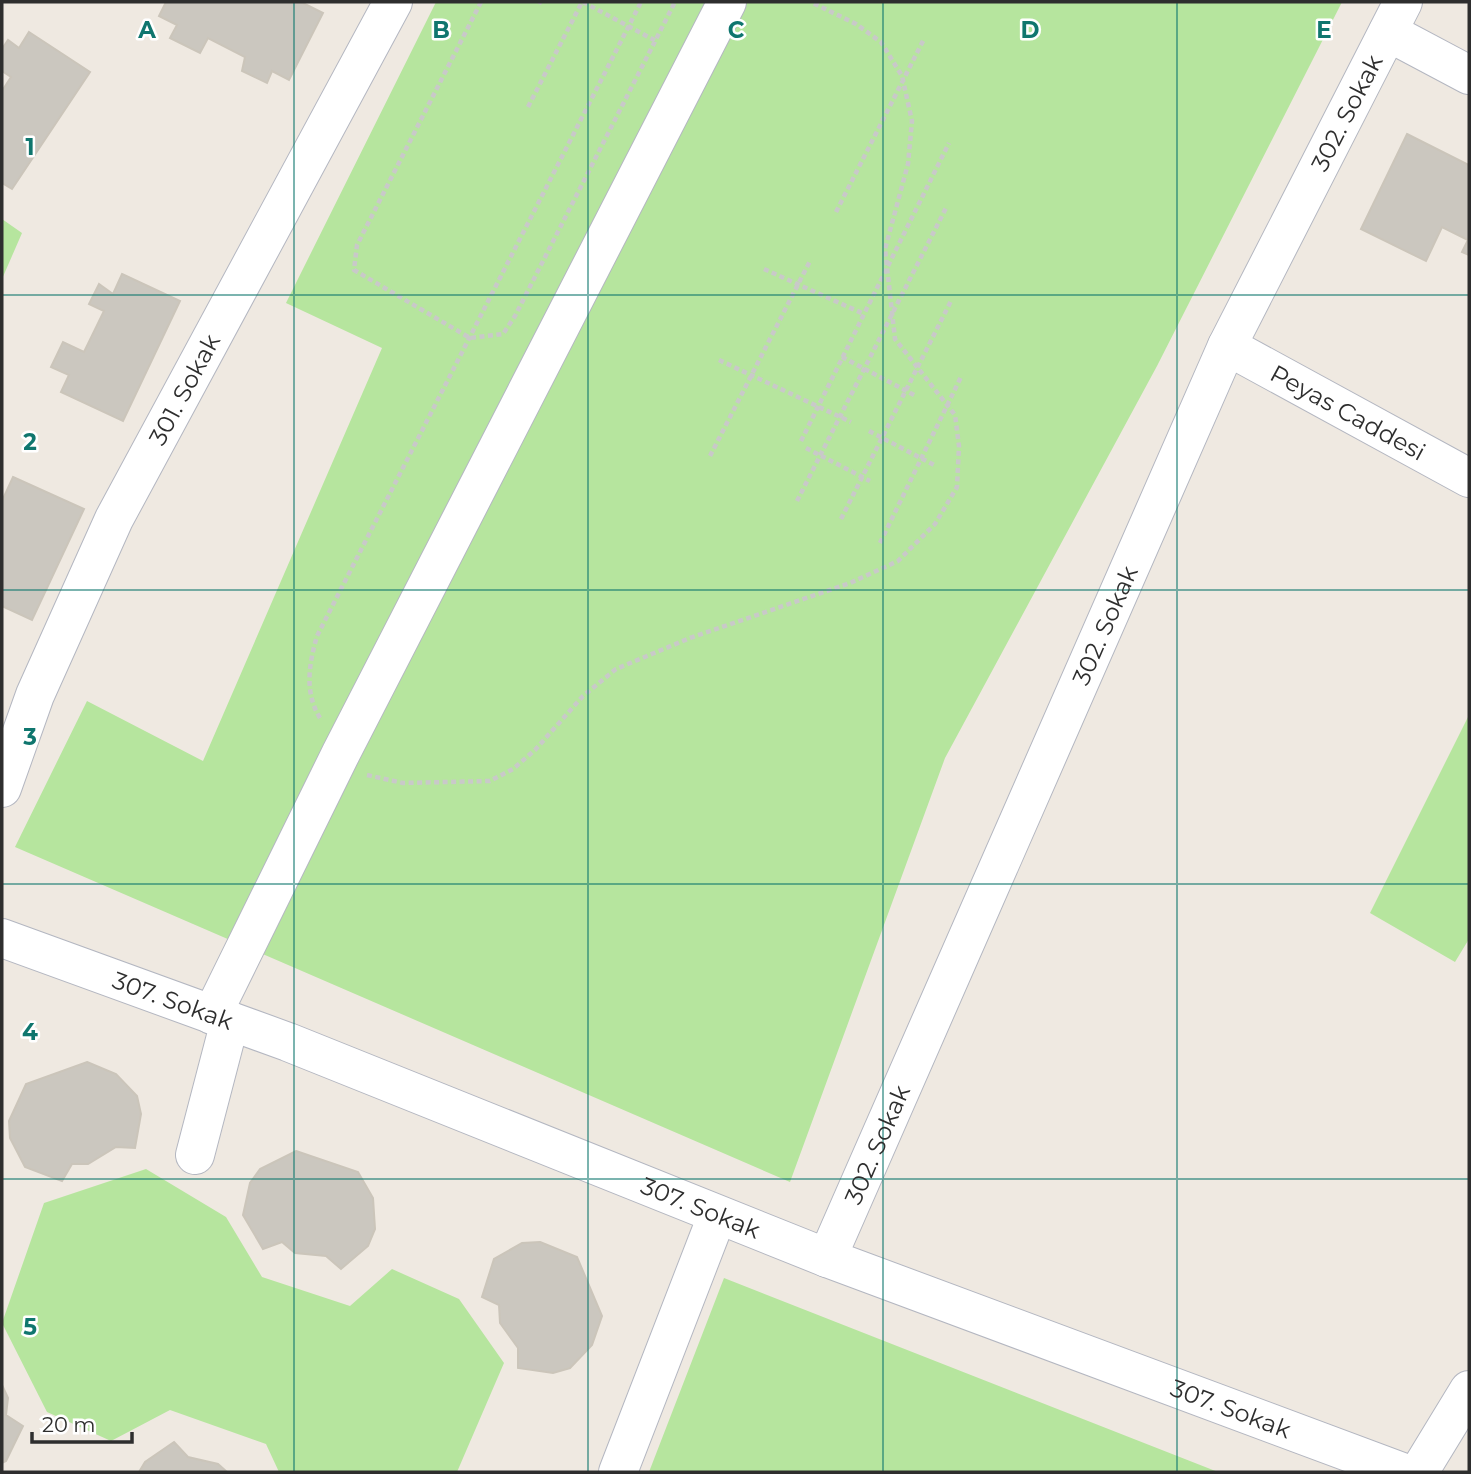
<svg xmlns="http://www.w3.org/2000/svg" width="1471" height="1474" viewBox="0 0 1471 1474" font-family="Montserrat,sans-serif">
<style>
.green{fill:#b6e59e}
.building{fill:#cbc7bf;stroke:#cbc5ba;stroke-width:2}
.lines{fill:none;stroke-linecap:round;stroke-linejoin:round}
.minor-casing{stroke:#b4b7c1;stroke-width:40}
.path{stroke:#c9c9c9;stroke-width:4.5;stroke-dasharray:5 3.5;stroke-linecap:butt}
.minor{stroke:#fff;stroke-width:38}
.grid{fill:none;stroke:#0f766e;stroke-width:2;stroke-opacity:0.55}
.labels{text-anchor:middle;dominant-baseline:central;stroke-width:5;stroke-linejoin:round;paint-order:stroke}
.street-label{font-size:24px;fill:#2e2e2e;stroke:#fff}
.grid-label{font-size:23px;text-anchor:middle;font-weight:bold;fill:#0f766e;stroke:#fff;stroke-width:5;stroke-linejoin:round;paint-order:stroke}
</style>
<rect width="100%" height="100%" fill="#efe9e1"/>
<!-- green -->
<path class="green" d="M436 2H1342L1157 366 945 758 790 1182 15 847 87 701 203 761 382 348 286 303Z
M2 219 22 233 2 279Z
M1469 715V939L1455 962 1370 913Z
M146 1169 226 1217 262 1277 350 1306 392 1269 459 1299 504 1363 457 1472H279L266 1444 170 1410 111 1441 47 1412 2 1323 44 1203Z
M724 1278 1218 1472H649Z"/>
<!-- building -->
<path class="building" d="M166 2H301L323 13 289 80 272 71 267 83 242 71 245 57 208 38 200 53 170 38 177 25 159 16Z
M29 32 90 72 12 189 2 183V91L11 77 2 71V49L8 40 19 48Z
M1407 134 1469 165V255L1462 252 1468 240 1442 227 1426 261 1361 229Z
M122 274 180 301 123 421 61 392 69 375 51 367 63 342 84 352 104 311 89 304 99 284 113 294Z
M13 477 84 509 32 620 2 606V501Z
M87 1062 116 1074 137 1096 141 1114 135 1148 116 1147 88 1164H72L62 1181 25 1167 10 1138 9 1121 26 1084Z
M296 1151 358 1172 373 1198 375 1229 368 1246 341 1269 326 1256 295 1253 282 1242 263 1249 243 1215 250 1183 260 1169Z
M540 1242 577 1257 602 1316 592 1345 570 1368 553 1373 518 1368V1348L500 1323 499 1305 482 1297 494 1259 522 1243Z
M2 1385 8 1398 6 1415 23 1426 6 1461 2 1463Z
M174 1442 188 1457 218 1464 227 1472H139L145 1462Z"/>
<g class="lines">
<!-- minor casing -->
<g class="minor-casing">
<g id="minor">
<path d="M1388 32 1469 75"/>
<path id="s1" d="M1227 346 1469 478"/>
<path id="s2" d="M2 788 35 695 114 519 393 2"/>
<path id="s3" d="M2 938 288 1042 827 1258 1402 1472"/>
<path d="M212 1015 341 753 727 2"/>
<path d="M195 1155 230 1021"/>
<path id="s4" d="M827 1258 1227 346 1403 2"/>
<path d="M618 1472 717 1216"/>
<path d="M1419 1472 1469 1390"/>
</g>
</g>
<!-- path -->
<path class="path" d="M481 2 357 245 354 270 470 338 503 334 515 316 675 2
M583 2 656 41
M539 4 540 2
M528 107 582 2
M836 212 924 39
M764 269 864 314
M842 357 916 396
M719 360 851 422
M869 431 936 466
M801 441 949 143
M806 448 870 481
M710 456 810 261
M797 501 946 208
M841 519 952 299
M880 543 961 377
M320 718C304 692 309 664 317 636L641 2
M367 775 403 783 490 781 513 769 535 750 583 696 616 669 690 638 850 583 898 561 935 524 957 487 959 446 955 415 895 339 885 249 908 164 912 121 902 76 881 42 856 24 811 2"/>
<!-- minor -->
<use href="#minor" class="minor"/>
</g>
<!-- grid -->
<path class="grid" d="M294 2V1472M588 2V1472M883 2V1472M1177 2V1472M2 295H1469M2 590H1469M2 884H1469M2 1179H1469"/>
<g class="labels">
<!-- street labels -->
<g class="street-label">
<text stroke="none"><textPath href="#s4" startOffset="1258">302. Sokak</textPath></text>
<text stroke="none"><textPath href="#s2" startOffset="439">301. Sokak</textPath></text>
<text stroke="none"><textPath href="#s1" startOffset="138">Peyas Caddesi</textPath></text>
<text stroke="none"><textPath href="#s4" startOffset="691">302. Sokak</textPath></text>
<text stroke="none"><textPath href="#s3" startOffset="182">307. Sokak</textPath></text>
<text stroke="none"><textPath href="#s4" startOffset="124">302. Sokak</textPath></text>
<text stroke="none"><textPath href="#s3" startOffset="749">307. Sokak</textPath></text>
<text stroke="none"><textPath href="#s3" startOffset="1316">307. Sokak</textPath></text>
</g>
</g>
<g class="grid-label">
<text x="147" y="38">A</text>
<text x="441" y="38">B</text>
<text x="736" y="38">C</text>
<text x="1030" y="38">D</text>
<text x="1324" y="38">E</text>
<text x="30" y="155">1</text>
<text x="30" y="450">2</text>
<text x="30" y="745">3</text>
<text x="30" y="1040">4</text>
<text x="30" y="1335">5</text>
</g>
<!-- border -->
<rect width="1471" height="1474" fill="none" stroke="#2e2e2e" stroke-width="7"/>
<!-- scale -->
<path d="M32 1432v10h100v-10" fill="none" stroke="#2e2e2e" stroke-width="3.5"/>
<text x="42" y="1432" font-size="21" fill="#2e2e2e" stroke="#ffffff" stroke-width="5" paint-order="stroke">20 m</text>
</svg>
